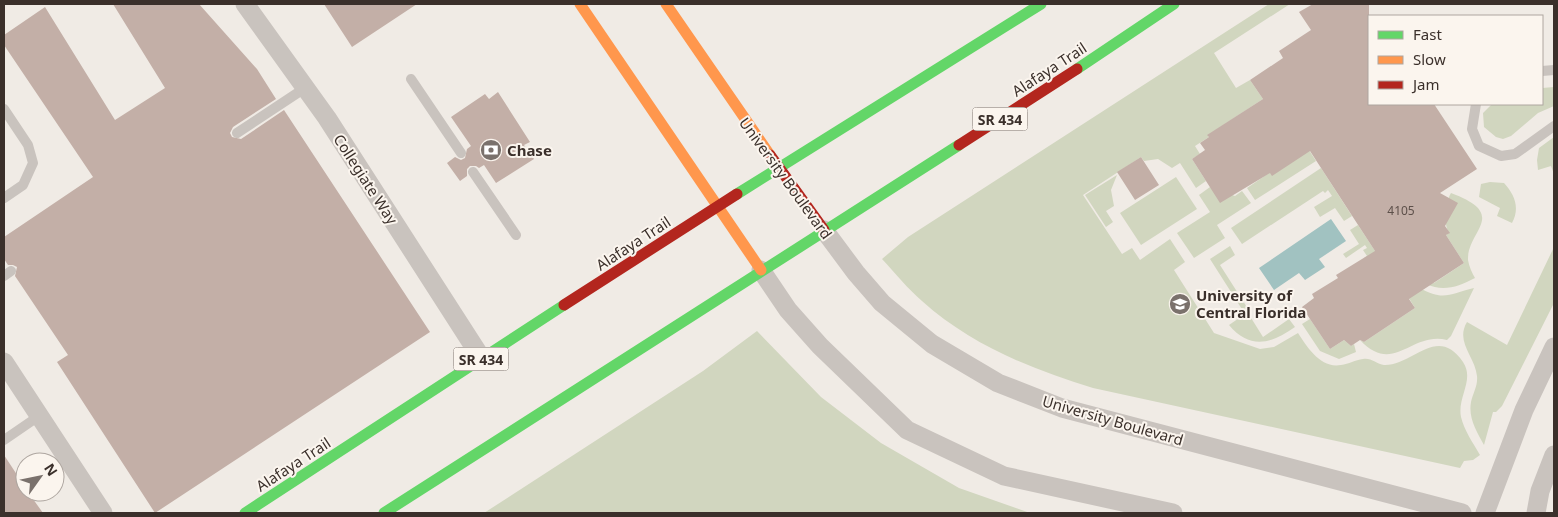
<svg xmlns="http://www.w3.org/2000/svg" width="1558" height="517" viewBox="0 0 1558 517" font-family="'Noto Sans',sans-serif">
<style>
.green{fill:#d1d6bf}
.water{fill:#a1c2c1}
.building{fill:#c3afa7}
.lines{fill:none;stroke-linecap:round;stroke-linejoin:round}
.lane{stroke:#c9c3be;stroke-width:10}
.street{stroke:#c9c3be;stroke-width:19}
.fast{stroke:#63d668;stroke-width:11}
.slow{stroke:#ff974d;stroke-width:11}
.jam{stroke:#b3261e;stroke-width:11}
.labels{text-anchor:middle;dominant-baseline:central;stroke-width:4;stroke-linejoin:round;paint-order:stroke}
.number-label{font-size:12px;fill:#5d504a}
.shield{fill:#fbf5ee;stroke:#756b66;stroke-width:1}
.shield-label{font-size:14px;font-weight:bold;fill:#3b302b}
.street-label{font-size:15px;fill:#3b302b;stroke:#fbf5ee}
.poi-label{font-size:15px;font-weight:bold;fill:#3b302b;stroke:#fbf5ee;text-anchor:start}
</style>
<rect width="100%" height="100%" fill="#f0ebe5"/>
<!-- green -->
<path class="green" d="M1269 4H1290L1214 53 1236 88 1250 80 1263 99 1208 135 1209 137 1195 146 1200 154 1192 159 1206 181 1196 188 1180 163 1172 168 1158 159 1144 161 1141 157 1083 195 1122 254 1132 248 1140 260 1170 239 1185 262 1174 270 1214 333 1260 349 1274 347 1298 333C1307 347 1321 369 1341 365 1349 364 1355 360 1363 359 1370 357 1377 364 1384 365 1413 366 1437 324 1463 362 1475 380 1457 397 1461 417 1464 430 1473 443 1480 455L1473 460 1464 461 1460 468 1093 388C1031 369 971 345 922 301 908 289 895 273 882 259L908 237Z
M1554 87V106L1538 113 1511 136 1503 139 1496 137 1484 127 1483 113 1492 104H1542V88Z
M1554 137V174L1551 166 1538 170 1537 160 1539 148Z
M1307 147 1316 161 1255 200 1247 188Z
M1321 168 1352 216 1344 221 1335 208 1320 217 1314 207 1332 196 1328 190 1325 193 1323 191 1242 244 1231 228Z
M1117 175 1111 190 1114 206 1106 211 1113 222 1106 227 1085 195Z
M1176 177 1197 209 1141 245 1120 213Z
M1490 182 1504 183C1515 195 1520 208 1512 223L1497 216 1500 208 1479 197 1481 184Z
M1210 187 1235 196 1242 191 1251 203 1217 225 1225 238 1194 258 1177 233 1210 212 1199 195Z
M1451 193C1510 215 1467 230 1468 260 1469 266 1472 273 1475 278 1458 287 1443 292 1426 284L1434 283 1464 263 1446 235 1449 233C1443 223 1445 203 1451 193Z
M1358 225 1377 254 1366 261 1364 258 1367 256 1363 250 1367 248 1365 245 1346 258 1343 254 1359 244 1350 230Z
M1230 246 1235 255 1220 265 1250 312 1248 313 1263 337 1289 319 1295 327C1271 344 1250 350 1229 325L1245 314 1210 259Z
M1554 247V303L1502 406 1496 412H1493L1484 445C1477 432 1468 418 1471 402 1473 393 1478 386 1477 376 1475 356 1455 342 1467 322L1507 345Z
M1420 288C1444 302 1451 293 1474 288L1451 336 1447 340C1411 331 1394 376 1360 340L1364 342 1415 308 1404 290Z
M1310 319 1330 349 1344 340 1351 346 1354 344 1356 352 1339 359 1320 351 1302 324Z
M757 331 821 397 881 443 959 488 1030 513H484L703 371Z"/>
<!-- water -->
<path class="water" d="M1331 219 1346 241 1319 259 1325 267 1305 280 1299 273 1274 290 1259 268Z"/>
<!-- building -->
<path class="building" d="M113 4H199L257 69 276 99 233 127 230 133 232 137 241 139 284 110 430 332 155 513 57 362 68 355 15 276 17 267 13 265H8L4 259V237L93 177 4 45V35L45 7 115 120 165 88Z
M324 4H417L352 47Z
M1313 4H1369V104H1434L1477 169 1440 193 1458 203 1445 226 1450 233 1446 235 1464 263 1409 299 1415 308 1364 342 1360 340 1351 346 1344 340 1330 349 1302 307 1314 298 1312 294 1338 278 1336 275 1375 251 1310 151 1272 176 1270 173 1220 203 1192 159 1205 150 1200 143 1209 137 1207 135 1263 99 1250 80 1283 58 1279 51 1311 30 1299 12Z
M498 92 530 142 524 145 534 159 496 183 484 165 479 168 476 166H470L467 169V176L460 181 447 163 455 157 461 160 465 158 467 149 471 146 451 117 485 94 489 99Z
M1141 157 1159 185 1135 200 1117 172Z
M4 455 25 487V492H28L43 513H4Z"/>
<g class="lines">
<!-- lane -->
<path class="lane" d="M1542 71 1554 70
M411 79 461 153
M1476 104 1472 129 1479 146 1501 156 1515 154 1554 126
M4 109 28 145 33 163 23 185 4 198
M237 133 305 88
M473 172 516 235
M4 276 11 271
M4 440 39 416"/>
<!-- street -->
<path class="street" d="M245 4 327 118 482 359
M824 230 856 273 882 303 932 344 998 383 1062 408 1462 513
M761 270 788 310 820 346 907 430 1004 476 1173 513
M4 362 103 513
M1485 513 1524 410 1554 347
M1536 513 1540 491 1554 455"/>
<!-- fast -->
<path class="fast" d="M1077 69 1174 4
M737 194 1041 4
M245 513 564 305
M384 513 959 145"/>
<!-- slow -->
<path class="slow" d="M580 4 761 270
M666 4 770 155"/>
<!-- jam -->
<path class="jam" d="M959 145 1077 69
M770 155 824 230
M564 305 737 194"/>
</g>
<!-- icons -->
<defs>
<g id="bank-disc" transform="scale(1.125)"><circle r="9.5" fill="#7a716c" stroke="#fbf5ee"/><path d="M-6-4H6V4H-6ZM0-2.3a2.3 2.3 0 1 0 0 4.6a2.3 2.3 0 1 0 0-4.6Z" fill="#fff"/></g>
<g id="university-disc" transform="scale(1.125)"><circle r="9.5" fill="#7a716c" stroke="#fbf5ee"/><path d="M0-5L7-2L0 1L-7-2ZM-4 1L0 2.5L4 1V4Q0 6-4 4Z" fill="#fff"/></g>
</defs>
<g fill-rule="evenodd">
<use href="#bank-disc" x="491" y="150"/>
<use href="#university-disc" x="1180" y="304"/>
</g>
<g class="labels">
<!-- number labels -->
<g class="number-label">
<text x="1401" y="210">4105</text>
</g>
<!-- shield labels -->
<g class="shield">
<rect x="972.5" y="107.5" width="55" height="23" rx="4"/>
<rect x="453.5" y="347.5" width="55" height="23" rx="4"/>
</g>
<g class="shield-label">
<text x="1000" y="119">SR 434</text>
<text x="481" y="359">SR 434</text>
</g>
<!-- street labels -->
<g class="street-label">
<text transform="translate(1049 69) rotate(-33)">Alafaya Trail</text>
<text transform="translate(786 178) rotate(54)">University Boulevard</text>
<text transform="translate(366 179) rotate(57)">Collegiate Way</text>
<text transform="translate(633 243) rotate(-33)">Alafaya Trail</text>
<text transform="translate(1113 420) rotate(16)">University Boulevard</text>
<text transform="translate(293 464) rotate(-33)">Alafaya Trail</text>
</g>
<!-- poi labels -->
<g class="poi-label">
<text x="507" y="150">Chase</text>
<text x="1196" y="295">University of<tspan x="1196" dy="17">Central Florida</tspan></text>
</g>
</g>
<!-- border -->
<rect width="1558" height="517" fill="none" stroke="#3b302b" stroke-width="10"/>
<!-- legend -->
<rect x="1368" y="15" width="175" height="90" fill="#fbf5ee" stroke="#aea6a0"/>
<rect x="1378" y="31" width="25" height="8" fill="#63d668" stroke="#aea6a0"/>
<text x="1413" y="40" font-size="15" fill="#3b302b">Fast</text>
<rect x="1378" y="56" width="25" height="8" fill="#ff974d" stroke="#aea6a0"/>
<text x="1413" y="65" font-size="15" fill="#3b302b">Slow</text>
<rect x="1378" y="81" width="25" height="8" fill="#b3261e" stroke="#aea6a0"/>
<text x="1413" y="90" font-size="15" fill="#3b302b">Jam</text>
<!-- north arrow -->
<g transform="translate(40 477) rotate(57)"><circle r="24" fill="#fbf5ee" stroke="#aea6a0"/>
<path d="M0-4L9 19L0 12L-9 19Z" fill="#7a716c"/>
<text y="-8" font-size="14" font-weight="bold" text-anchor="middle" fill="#3b302b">N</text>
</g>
</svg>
